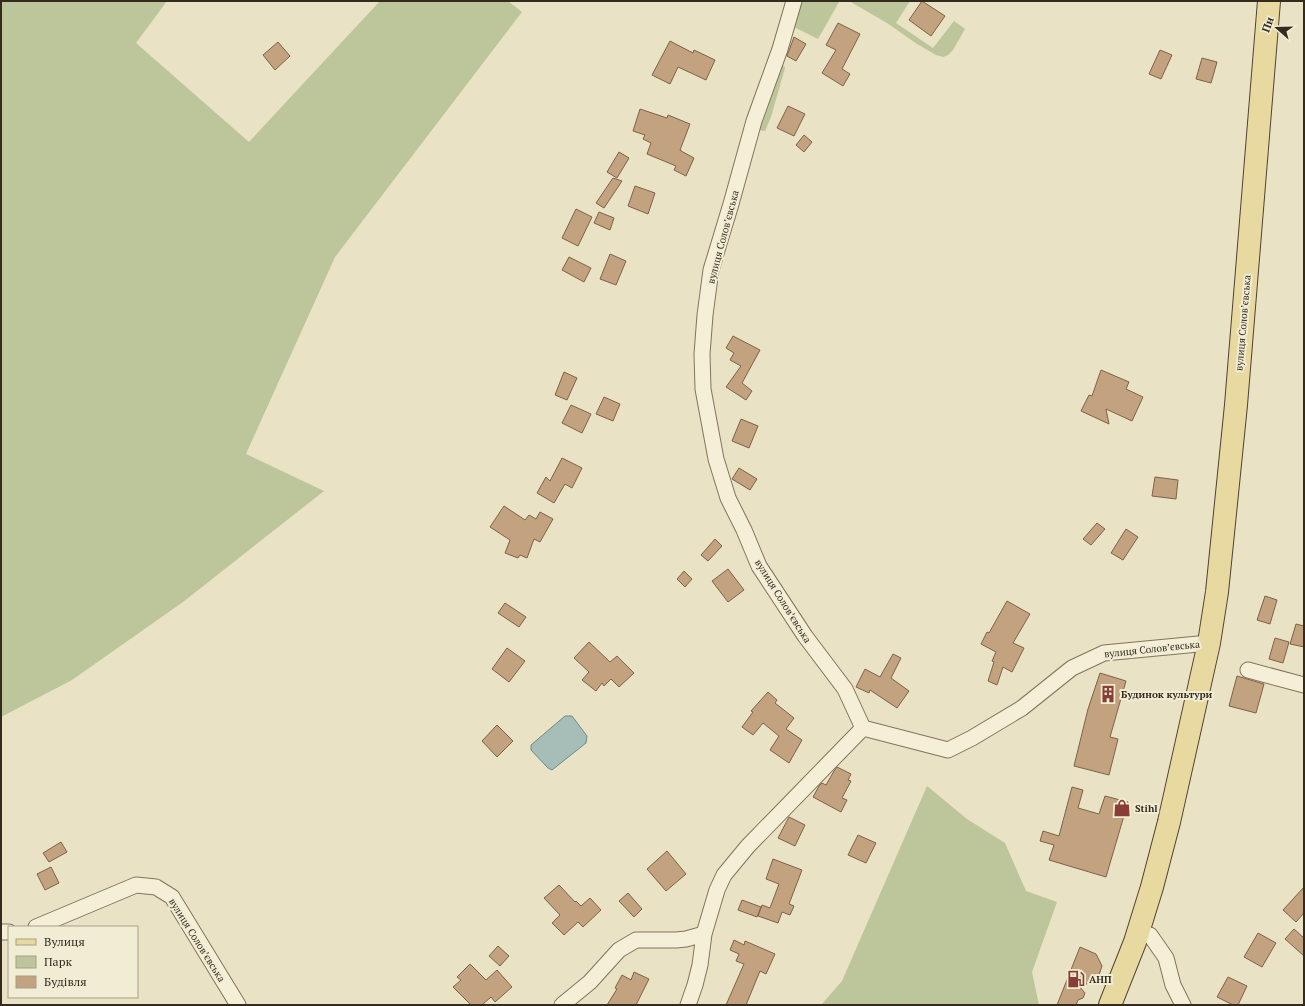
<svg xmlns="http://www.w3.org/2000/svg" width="1305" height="1006" viewBox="0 0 1305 1006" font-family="'PT Serif',serif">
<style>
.green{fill:#bcc69a}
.water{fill:#a6bdb8;stroke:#6e8a86}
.building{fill:#c3a27f;stroke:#7e6246}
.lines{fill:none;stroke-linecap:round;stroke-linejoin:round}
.street-casing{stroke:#82745d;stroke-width:17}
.primary-casing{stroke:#504331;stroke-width:24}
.street{stroke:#f5efd7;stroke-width:15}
.primary{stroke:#e8d9a1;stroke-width:22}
.labels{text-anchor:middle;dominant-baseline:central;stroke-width:4;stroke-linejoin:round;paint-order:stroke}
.street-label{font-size:10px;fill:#342b1f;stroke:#f1ecd4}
.poi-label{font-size:10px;font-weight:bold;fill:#342b1f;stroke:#f1ecd4;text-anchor:start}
</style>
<rect width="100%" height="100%" fill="#e9e2c5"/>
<!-- green -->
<path class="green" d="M1 1H167L136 43 249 142 380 1H508L522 12 335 257 246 454 324 491 183 602 72 680 1 717Z
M799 1 839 2 818 39 792 26Z
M849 1H910L896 23 933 48 954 21 965 29 953 50 948 55 943 57 936 55 917 44 887 23Z
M780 63 785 67V68L771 117 765 131 757 130Z
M927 786 967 819 1005 843 1026 891 1057 902 1032 972 1039 1005H821L842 981Z"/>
<!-- water -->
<path class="water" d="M565 716H572L587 736 586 743 552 770 548 768 531 750V745Z"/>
<!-- building -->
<path class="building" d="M922 1 945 16 931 36 909 20Z
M838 23 860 34 842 69 850 74 843 86 822 73 836 50 826 45Z
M794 37 806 44 796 61 787 56Z
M670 41 693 53 694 50 715 60 706 80 678 67 670 84 652 75Z
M278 42 290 56 275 70 263 55Z
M1160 50 1172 55 1161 79 1149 74Z
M1202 58 1217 62 1211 83 1196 79Z
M788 106 805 114 794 136 777 128Z
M640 109 667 118 668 115 690 124 680 150H681V151L694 158 686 176 674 170 676 166 647 154 651 143 643 139 645 135 633 131Z
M804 135 812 142 804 152 796 145Z
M619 152 629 158 617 178 607 172Z
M613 178 622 181 604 208 596 203Z
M635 186 655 193 648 214 628 206Z
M576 209 592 217 578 246 562 238Z
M599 212 614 218 610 230 594 223Z
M610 254 626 261 616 285 600 279Z
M569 257 591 268 584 282 562 270Z
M733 336 760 350 742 383 752 391 746 400 726 387 741 366 730 360 734 353 726 348Z
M1101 370 1129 382 1126 389 1143 397 1132 421 1106 409 1109 424 1081 411 1089 395 1092 396Z
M564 372 577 378 567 400 555 395Z
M604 397 620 404 613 421 596 414Z
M571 405 591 414 582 433 562 423Z
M741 419 758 426 749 448 732 441Z
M562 458 582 468 572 488 565 484 554 503 537 493 546 477 550 481Z
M739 468 757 479 750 490 732 479Z
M1155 477 1178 480 1176 499 1152 496Z
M504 506 525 520 529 515 536 519 540 512 553 519 540 542 534 539 527 558 520 555 518 558 505 553 510 540 490 527Z
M1097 523 1105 529 1091 545 1083 539Z
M1126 529 1138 537 1123 560 1111 553Z
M715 539 722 546 708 561 701 555Z
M728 569 744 590 728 602 712 581Z
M684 571 692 579 685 587 677 579Z
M1265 596 1277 600 1270 624 1257 620Z
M1007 601 1030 614 1013 643 1024 648 1012 672 1003 667 997 685 988 681 994 662 992 661 996 652 981 644 987 632 989 633Z
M505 603 526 617 519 627 498 613Z
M1296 624 1304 626V647L1290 644Z
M1275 638 1289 642 1283 663 1269 659Z
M589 642 610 662 617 656 634 673 619 687 611 679 604 686 602 683 596 691 582 680 589 672 574 658Z
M507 648 525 661 509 682 492 669Z
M893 654 901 658 891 678 909 691 897 708 870 690 869 693 856 687 865 669 880 677Z
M1100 673 1126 681 1110 737 1118 739 1109 775 1074 766 1088 709Z
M1237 676 1264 684 1256 713 1229 706Z
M768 692 777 700 775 703 794 718 786 729 802 740 789 763 770 750 779 736 763 723 753 735 742 727 753 712 751 711Z
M497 725 513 741 497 757 482 741Z
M837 767 851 774 848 780 851 781 842 798 847 800 841 812 813 797 819 786 822 783 826 785 834 771Z
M1072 787 1083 790 1078 808 1099 814 1105 796 1128 802 1106 877 1049 860 1054 845 1040 841 1043 831 1059 836Z
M789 817 805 825 795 846 778 838Z
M858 835 876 843 866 863 848 855Z
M61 842 67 852 49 862 43 853Z
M667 851 686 874 666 891 647 869Z
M773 859 802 870 789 904 794 906 790 915 782 912 778 923 758 916 762 905 770 908 779 884 766 879Z
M51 867 59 883 45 890 37 874Z
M559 885 575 902 576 901 581 906 590 898 601 910 583 927 578 922 564 935 552 923 560 915 544 898Z
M1304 887V913L1296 922 1283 910Z
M628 893 642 909 634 917 619 901Z
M742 900 761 907 757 917 738 910Z
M1294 929 1304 938V956L1285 939Z
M1258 933 1276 943 1262 967 1244 957Z
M734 940 744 945 745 941 775 954 766 974 760 971 746 1005H726L744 964 736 961 739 954 730 950Z
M498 946 509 956 500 966 489 956Z
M1080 947 1096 954 1102 966 1097 981 1079 986 1085 993 1083 998 1078 1000 1076 1005H1057Z
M470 964 486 980 497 970 512 987 495 1002 491 997 482 1005H471L453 987 461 980 457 977Z
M634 972 649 979 636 1005H607L617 989 615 988 622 975 631 980Z
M1228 977 1247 986 1238 1005H1233L1217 997Z"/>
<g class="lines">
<!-- street casing -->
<g class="street-casing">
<path id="street" d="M794 1 780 49 754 121 731 204 711 270 705 315 702 354 703 389 716 459 728 498 744 530 759 566 805 636 845 689 863 728
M1248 670 1304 685
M36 927 136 885 156 887 172 897 238 1005
M1138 931 1150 935 1166 958 1173 985 1183 1005
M1 932H9
M562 1005 590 982 619 950 636 940H676L686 939 704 934
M688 1005 695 985 700 965 704 934 717 890 724 875 748 846 863 728 948 750 972 738 1022 708 1072 668 1104 653 1209 643"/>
</g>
<!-- primary casing -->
<g class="primary-casing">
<path id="primary" d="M1110 1005 1135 942 1152 887 1169 822 1209 643 1217 592 1236 405 1269 1"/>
</g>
<!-- street -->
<use href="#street" class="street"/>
<!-- primary -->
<use href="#primary" class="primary"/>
</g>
<!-- icons -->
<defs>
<g id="building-bare" transform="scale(1.38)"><path d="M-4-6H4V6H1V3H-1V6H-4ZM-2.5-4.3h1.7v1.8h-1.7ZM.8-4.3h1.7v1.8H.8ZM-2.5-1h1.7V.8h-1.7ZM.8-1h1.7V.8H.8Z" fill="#8a3d34" stroke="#f1ecd4" stroke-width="2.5" paint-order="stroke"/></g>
<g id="shop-bare" transform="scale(1.38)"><path d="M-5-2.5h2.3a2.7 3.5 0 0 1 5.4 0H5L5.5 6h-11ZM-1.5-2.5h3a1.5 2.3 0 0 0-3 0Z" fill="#8a3d34" stroke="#f1ecd4" stroke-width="2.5" paint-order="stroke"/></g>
<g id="fuel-bare" transform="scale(1.38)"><path d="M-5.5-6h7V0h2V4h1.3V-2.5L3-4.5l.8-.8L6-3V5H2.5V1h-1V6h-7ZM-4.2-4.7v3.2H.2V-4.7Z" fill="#8a3d34" stroke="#f1ecd4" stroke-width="2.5" paint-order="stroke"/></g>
</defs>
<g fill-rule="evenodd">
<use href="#building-bare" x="1108" y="694"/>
<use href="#shop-bare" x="1122" y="808"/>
<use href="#fuel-bare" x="1076" y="979"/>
</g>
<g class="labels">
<!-- street labels -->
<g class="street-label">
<text transform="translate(723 237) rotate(-75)">вулиця Соловʼєвська</text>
<text transform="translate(1243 323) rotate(-85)">вулиця Соловʼєвська</text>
<text transform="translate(783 601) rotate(58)">вулиця Соловʼєвська</text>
<text transform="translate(1152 649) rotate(-6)">вулиця Соловʼєвська</text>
<text transform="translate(197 940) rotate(58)">вулиця Соловʼєвська</text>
</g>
<!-- poi labels -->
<g class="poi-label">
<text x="1121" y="694">Будинок культури</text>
<text x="1135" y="808">Stihl</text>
<text x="1089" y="979">АНП</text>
</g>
</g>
<!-- border -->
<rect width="1305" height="1006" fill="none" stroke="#342b1f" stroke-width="4"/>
<!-- legend -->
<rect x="8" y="926" width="130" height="72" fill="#f1ecd4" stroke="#a59f8c"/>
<rect x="16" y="939" width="20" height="6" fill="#e8d9a1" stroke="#a59f8c"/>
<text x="44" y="946" font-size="12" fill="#342b1f">Вулиця</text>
<rect x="16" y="956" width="20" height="12" fill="#bcc69a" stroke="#a59f8c"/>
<text x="44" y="966" font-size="12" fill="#342b1f">Парк</text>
<rect x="16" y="976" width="20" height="12" fill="#c3a27f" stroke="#a59f8c"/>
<text x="44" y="986" font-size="12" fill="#342b1f">Будівля</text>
<!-- north arrow -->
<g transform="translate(1277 28) rotate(290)" stroke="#f1ecd4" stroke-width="3" paint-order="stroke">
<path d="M0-3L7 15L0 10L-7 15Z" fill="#342b1f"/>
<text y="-6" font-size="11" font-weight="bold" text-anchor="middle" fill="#342b1f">Пн</text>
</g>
</svg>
